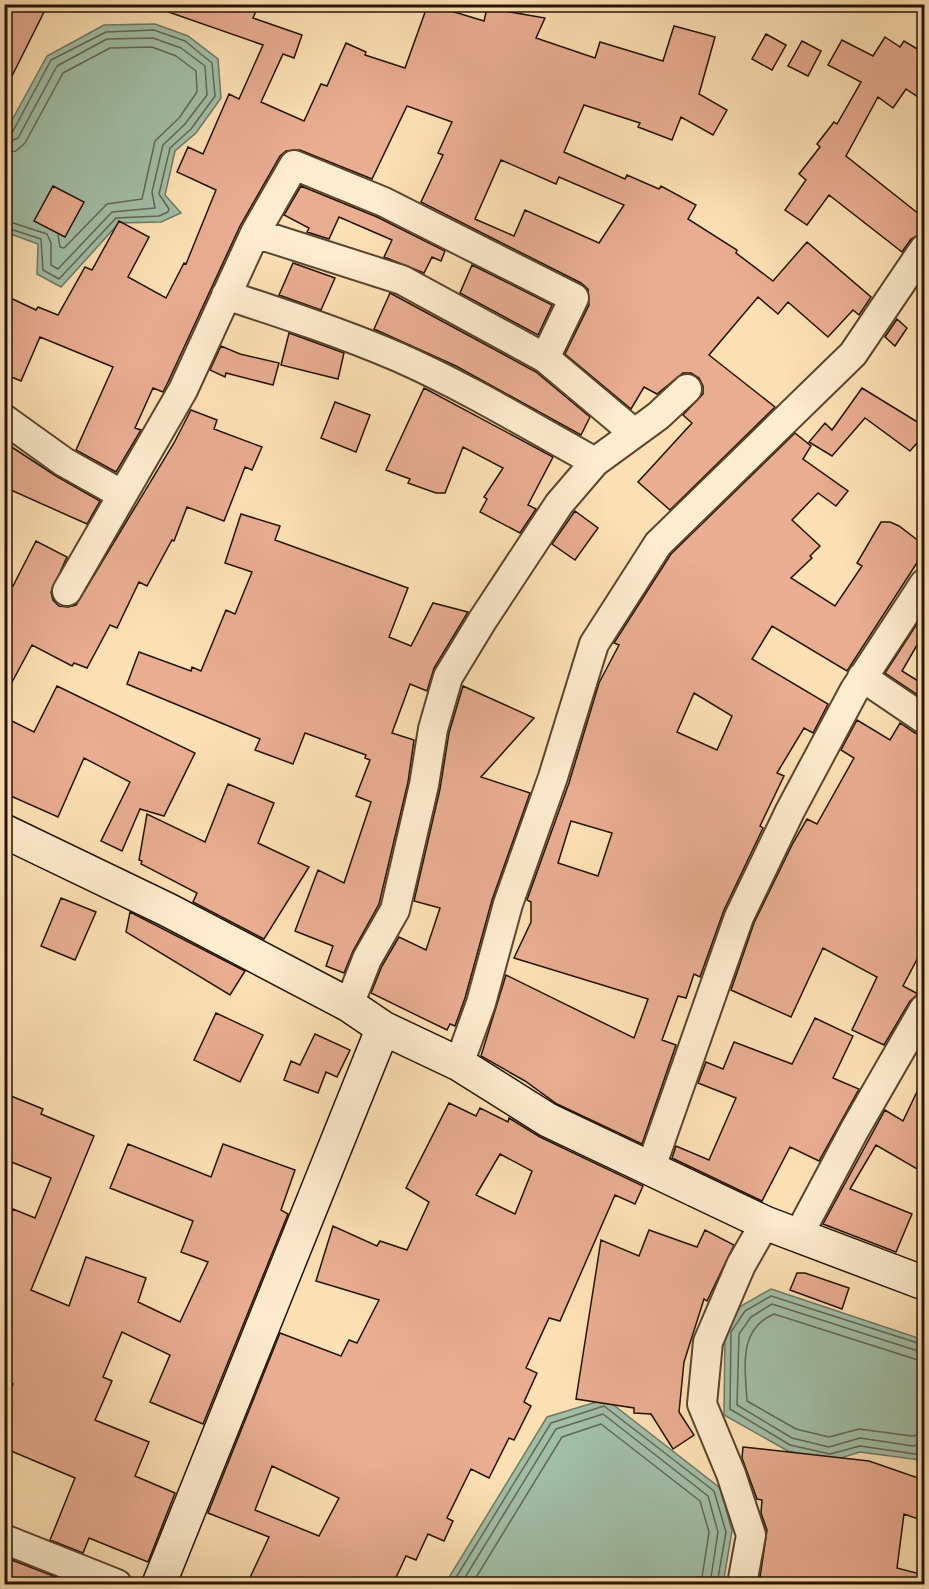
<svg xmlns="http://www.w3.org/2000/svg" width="929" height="1589" viewBox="0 0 929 1589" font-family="'IM FELL Great Primer',serif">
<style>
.water{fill:#a1bea7;stroke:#6f7a64;stroke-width:1.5}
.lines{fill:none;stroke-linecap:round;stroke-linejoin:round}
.shore{stroke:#626854;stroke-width:1.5}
.building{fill:#e9ad92;stroke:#231300;stroke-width:1.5;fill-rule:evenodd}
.street-casing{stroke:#5a462d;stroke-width:32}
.secondary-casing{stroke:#231300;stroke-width:36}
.street{stroke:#feecce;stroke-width:28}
.secondary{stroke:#feecce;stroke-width:33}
</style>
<rect width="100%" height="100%" fill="#fde1b4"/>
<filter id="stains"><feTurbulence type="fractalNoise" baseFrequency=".00333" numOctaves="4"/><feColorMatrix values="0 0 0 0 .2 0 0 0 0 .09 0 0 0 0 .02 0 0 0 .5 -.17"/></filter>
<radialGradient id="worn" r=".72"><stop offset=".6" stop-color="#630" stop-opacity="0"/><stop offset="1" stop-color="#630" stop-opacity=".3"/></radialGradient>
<!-- water -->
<path class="water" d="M155 24 188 36 218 59 221 98 196 133 175 151 165 195 181 213 161 222 119 223 61 287 37 274 38 244 5 232V133L47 56 104 25Z
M771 1289 924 1340V1453L920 1460 860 1452 831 1461 788 1451 724 1415 725 1330 741 1306Z
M606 1399 720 1488 732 1531 723 1584H445L547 1417Z"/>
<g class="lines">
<!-- shore -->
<path class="shore" d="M4 136 12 133 51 60 106 32 154 30 185 41 212 63 215 96 191 129 170 148 159 194 169 209 168 212 159 216 116 218 59 279 43 270 41 239 4 227
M4 144 18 138 57 66 107 39 153 38 181 48 205 66 207 95 185 124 163 145 152 192 155 208 112 212 58 269 51 265V243L47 234 4 220
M4 153 16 151 25 143 63 73 110 48 152 47 176 56 196 71 197 92 179 118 155 141 142 199 107 204 64 248 60 247 58 235
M924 1345 771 1296 745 1311 731 1332 730 1409 790 1445 830 1454 860 1446 915 1454 924 1451
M924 1353 772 1304 751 1317 739 1334 737 1405 792 1438 829 1447 860 1438 913 1446 924 1443
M924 1362 774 1314C738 1329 745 1367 747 1401L796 1429 829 1437 859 1429 912 1436 924 1434
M452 1584 551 1423 604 1406 714 1491 726 1532 717 1584
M461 1584 556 1429 603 1414 708 1496 718 1532 710 1584
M472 1584 562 1437 601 1424 700 1501 709 1532 701 1584"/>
</g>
<!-- building -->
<path class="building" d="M4 4H48L4 92Z
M158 4H259L253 18 302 35 294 58 283 54 261 102 304 121 321 84 327 86 346 43 366 52 365 55 405 68 428 4 484 21 487 8 545 18 536 38 595 58 600 42 663 61 674 26 715 37 699 94 727 110 713 135 681 117 672 140 638 127 640 123 584 105 564 152 625 179 627 175 659 189 661 186 696 205 688 219 737 250 736 253 773 281 807 242 871 297 859 315 853 310 828 337 788 302 778 314 758 297 709 355 775 407 670 510 638 482 692 423 683 415 703 394V386L699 378 691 373H683L657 394 644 387 631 409 565 354 589 305 588 289 581 283 421 202 443 155 438 153 452 122 407 106 372 179 300 150 286 151 280 156 240 226 168 382 163 392 153 388 135 428 141 430 116 472 76 450 113 367 40 337 21 381 4 374V295L36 310 38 307 58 315 85 267 92 270 119 221 149 237 128 277 166 298 184 263 186 264 216 190 177 172 188 147 203 154 229 94 239 99 263 45 157 8ZM501 160 556 184 559 177 624 205 599 243 525 210 514 236 475 219Z
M766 34 786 45 772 70 752 59Z
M885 37 900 47 904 41 924 53V101L906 89 893 108 878 97 846 156 924 218V233L911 239 902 252 829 195 807 225 785 210 806 180 799 174 820 147 817 144 834 122 837 124 861 82 828 65 842 40 873 56Z
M802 41 821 51 808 76 788 66Z
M53 186 84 202 65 237 34 221Z
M301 186 377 217 445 251 441 261 432 257 424 273 384 257 392 240 339 217 329 239 307 232 309 228 284 215Z
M293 263 335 278 321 310 279 295Z
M472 265 552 305 538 335 460 293Z
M390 293 536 372 590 417 581 435 456 366 374 329Z
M897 319 907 328 895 346 885 337Z
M289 333 344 353 338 379 281 365Z
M221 346 240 354 279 363 273 385 226 373 225 377 210 370Z
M424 388 553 457 528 505 536 509 520 533 480 512 487 499 484 497 503 468 463 447 445 493H436L408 483 410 479 386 470Z
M862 388 924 426V435L910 451 865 418 832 456 809 442 825 423 832 430Z
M335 402 370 415 356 452 321 438Z
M191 410 217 420 214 429 262 447 252 470 245 467 224 521 187 507 174 541 172 540 147 586 139 582 117 628 110 625 87 668 74 663 72 666 32 645 4 697V581L13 586 36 541 67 557 51 592 53 600 59 606 68 607 76 605 174 443Z
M795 433 811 446 803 459 848 491 836 506 818 493 792 520 820 546 810 556 812 558 791 578 835 606 862 566 857 563 881 522H890L899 526 924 545V552L847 671 772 626 752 659 828 704 813 733 804 728 777 773 784 776 760 826 763 828 724 910 700 977 694 974 686 998 678 996 662 1040 676 1045 642 1144 557 1104 525 1081 481 1056 506 975 634 1038 648 999 514 958 531 922V902L527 900 569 783 599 683 619 645 614 643 671 554ZM694 693 732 716 717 750 677 732ZM571 821 612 833 598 876 558 863Z
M4 442 56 476 100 501 87 524 4 487Z
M575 511 598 528 575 560 552 544Z
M241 514 280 526 275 540 408 588 389 637 411 646 433 603 468 612 434 668 427 691 410 684 392 733 414 740 408 782 379 904 353 951 344 973 326 966 333 946 295 931 318 870 344 883 371 802 356 796 370 760 365 758 366 755 305 733 293 764 255 750 260 739 127 684 139 652 191 671 192 667 201 671 226 610 235 614 252 572 225 563Z
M924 613V633L902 671 923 684 924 681V699L885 673Z
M57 686 195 753 164 816 140 809 122 851 101 841 130 782 84 758 58 817 4 793V717L34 732Z
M463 686 534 718 481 777 530 793 492 900 465 998 455 1026 450 1024 447 1030 371 993 382 966 399 937 426 950 440 908 414 901 440 789 449 733Z
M857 720 890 740 900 723 915 733 924 735V946L903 986 918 994 910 1001 884 1045 852 1030 877 977 823 948 791 1017 731 990 754 923 793 843 807 819 817 824 854 758 841 750Z
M228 784 274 803 258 843 309 867 264 939 193 902 197 893 141 864 142 861 139 860 147 814 205 842Z
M61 898 96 912 75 960 41 946Z
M130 912 245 971 230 995 126 932Z
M216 1013 263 1035 240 1082 194 1060Z
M815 1018 853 1036 833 1078 859 1089 819 1161 790 1147 762 1201 672 1158 676 1146 709 1160 736 1098 698 1083 706 1062 723 1069 734 1042 792 1064Z
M315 1034 350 1050 337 1077 326 1072 318 1093 284 1080 291 1061 300 1065Z
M924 1077V1173L876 1145 850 1189 912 1214 896 1252 823 1224 885 1110 903 1121Z
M11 1096 43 1109 41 1114 94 1136 31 1290 69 1306 86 1257 146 1278 138 1302 180 1322 208 1262 181 1252 193 1221 110 1188 128 1144 211 1177 223 1144 295 1170 281 1210 288 1214 203 1424 150 1402 170 1355 122 1332 103 1377 112 1381 95 1420 149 1442 135 1476 175 1493 148 1562 89 1538 83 1553 50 1540 75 1478 4 1448V1403L13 1384 4 1381V1229L13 1209 35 1218 51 1178 4 1159V1111Z
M449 1103 476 1116 480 1108 508 1122 509 1118 540 1137 643 1186 635 1204 615 1195 560 1321 549 1318 526 1368 537 1373 524 1402 531 1406 514 1440 509 1438 489 1478 471 1469 447 1518 453 1521 444 1541 428 1534 416 1560 406 1556 393 1584H247L269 1537 208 1513 280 1333 341 1356 349 1340 357 1343 379 1300 316 1281 333 1226 377 1246 380 1241 407 1250 429 1202 406 1188ZM500 1154 532 1171 515 1214 476 1195ZM272 1466 339 1498 319 1536 255 1510Z
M649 1230 697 1247 705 1230 734 1245 707 1301 704 1299 684 1362 679 1412 694 1435 673 1449 651 1414 634 1413V1408L576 1399 601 1240 639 1256Z
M797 1273H805L849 1288 842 1309 790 1290Z
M743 1447 869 1461 924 1480V1521L904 1514 897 1568 924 1575V1584H759L767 1530 761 1513 762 1500 757 1499 742 1458Z
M4 1557 74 1584H4Z"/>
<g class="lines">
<!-- street casing -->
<g class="street-casing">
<path id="street" d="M255 233 294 165 384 202 574 298 545 358
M226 295C284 314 342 333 398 357 466 387 530 426 595 462
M4 419 64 462 121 494
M67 591 183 390 255 233 402 280 545 358 633 432
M862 677 924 719
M349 1005 367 959 395 910 424 785 433 729 448 677 482 621 559 504 595 462 658 416 687 389
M459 1064 481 1003 508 904 553 777 594 644 658 544 853 354 924 249
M650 1170 739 917 790 811 854 691 924 584
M799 1234 855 1129 924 1009
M4 1539 117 1584
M742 1584 751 1535 731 1474 702 1404 708 1342 741 1265 765 1223"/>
</g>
<!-- secondary casing -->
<g class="secondary-casing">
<path id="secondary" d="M4 831 168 910 349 1005 383 1028 459 1064 548 1120 765 1223 924 1283
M159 1584 383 1028"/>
</g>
<!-- street -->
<use href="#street" class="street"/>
<!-- secondary -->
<use href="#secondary" class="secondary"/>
</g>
<!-- margin -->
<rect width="929" height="1589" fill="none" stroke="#fde1b4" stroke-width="24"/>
<rect x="6" y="6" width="917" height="1577" fill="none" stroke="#231300" stroke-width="3"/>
<rect x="12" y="12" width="905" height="1565" fill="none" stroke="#231300" stroke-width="1.5"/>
<rect width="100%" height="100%" filter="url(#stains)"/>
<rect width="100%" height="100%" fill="url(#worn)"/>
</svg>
